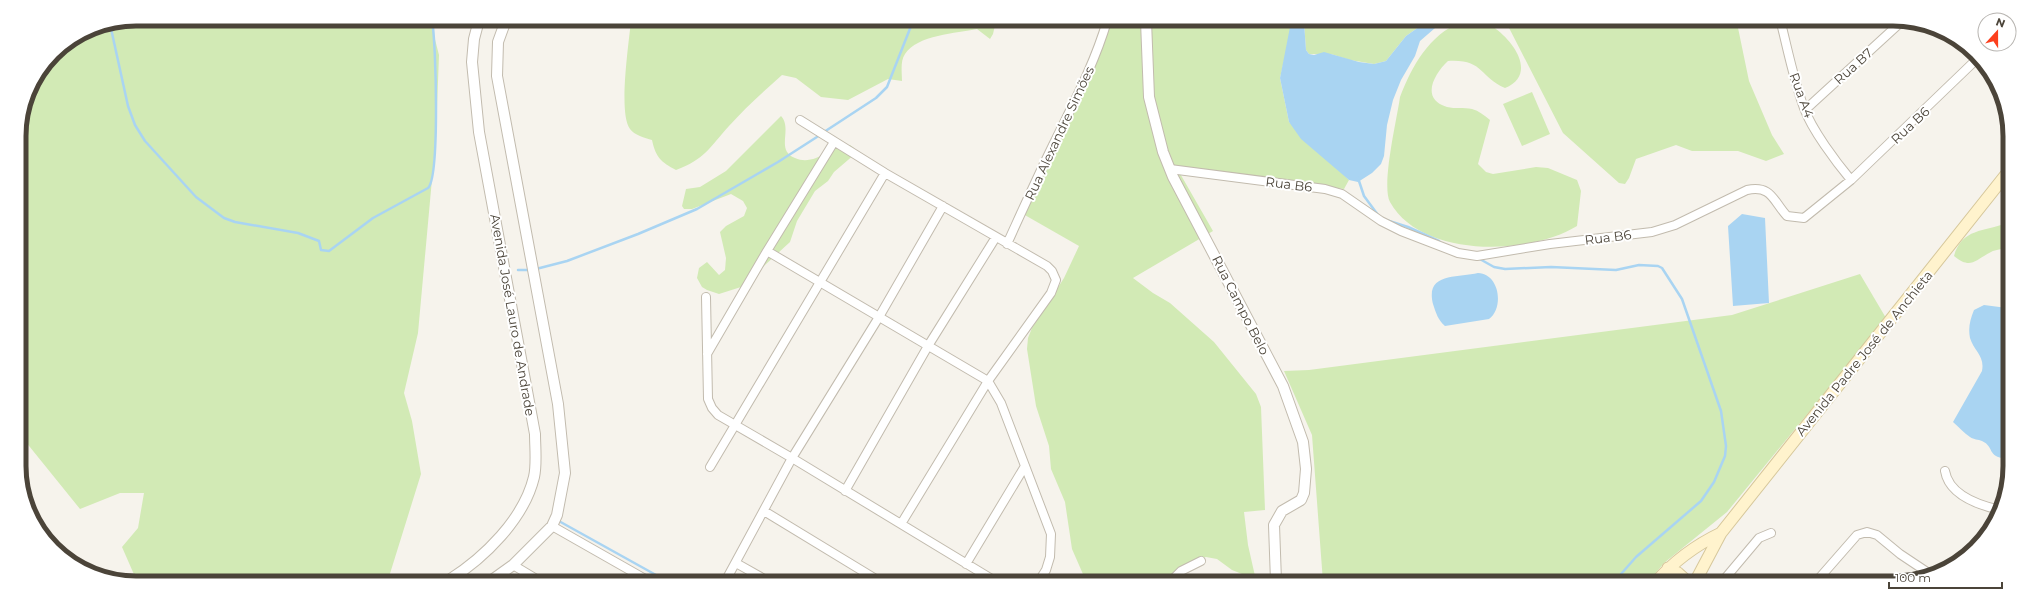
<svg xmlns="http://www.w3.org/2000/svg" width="2029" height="602" viewBox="0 0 2029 602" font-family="Montserrat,sans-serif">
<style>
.green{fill:#d2eab5}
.water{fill:#a9d4f2}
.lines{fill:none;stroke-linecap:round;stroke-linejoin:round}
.stream{stroke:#a9d4f2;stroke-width:2.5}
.minor-casing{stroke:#c2bbae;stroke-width:10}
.tertiary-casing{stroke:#c2bbae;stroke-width:12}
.secondary-casing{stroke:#d6c79b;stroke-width:13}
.minor{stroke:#fff;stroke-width:8}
.tertiary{stroke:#fff;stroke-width:10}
.secondary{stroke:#fff3cd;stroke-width:11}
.labels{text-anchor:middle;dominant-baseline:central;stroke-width:4;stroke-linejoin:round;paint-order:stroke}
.street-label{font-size:13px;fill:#4b4439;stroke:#fff}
.rim{fill:none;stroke:#4b4439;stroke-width:5}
</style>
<rect width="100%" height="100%" fill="#f6f3ec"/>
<!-- green -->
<path class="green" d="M136 19 430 20 439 55 436 135 418 333 404 393 412 421 421 474 388 580 136 579 122 547 138 528 144 493H120L80 509 21 436 19 129 28 91 53 53 91 28Z
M631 20 996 21 993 34 990 39 977 29C957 33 917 35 905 54 900 61 902 73 902 81L888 79 848 100 821 97 796 78 782 75C764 91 745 108 729 126 710 147 704 160 676 170 661 162 656 158 652 140 645 138 634 135 630 129 618 113 629 43 631 20Z
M1110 21 1291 22V30L1280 78 1289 122 1349 180 1344 189 1178 170 1213 231 1133 278 1153 293 1170 303 1214 342 1256 394 1261 407 1265 510 1244 512 1248 545 1255 576 1252 578 1232 570 1217 559 1206 557 1195 560 1168 581H1086L1072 549 1065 502 1051 469 1049 446 1036 406 1027 349 1028 338 1032 328 1064 278 1079 246 1023 214Z
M1304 22H1426L1406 36 1386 61 1374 64 1350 60 1331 54H1309L1306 50Z
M1461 22C1469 22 1479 20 1486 22 1490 23 1494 27 1496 29 1516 44 1536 75 1505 88 1479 77 1484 59 1448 61 1434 74 1420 99 1447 107 1455 109 1464 107 1472 109 1479 111 1484 115 1490 120L1478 164 1486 172 1493 174 1536 167 1548 168 1577 180 1581 191 1577 226C1528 256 1421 258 1390 202 1381 185 1397 119 1400 97 1412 66 1429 35 1461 22Z
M1506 22 1737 23 1749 81 1772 135 1784 154 1766 161 1738 151H1692L1676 145 1636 159 1629 178 1625 184 1619 183 1563 133Z
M1532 92 1550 134 1522 146 1503 104Z
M781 116C793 129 775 150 795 158 814 167 831 146 850 145L854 148 855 154 834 172 828 181 815 191 797 221 790 242 741 287 719 294 707 290 702 287 697 278 699 268 707 262 719 275 725 270 726 258 720 232 726 226 744 216 747 208 743 201 731 194 692 209H684L682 206 686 189 700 187 726 171Z
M2007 223V247C2002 250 1996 249 1991 252 1975 260 1971 270 1954 256 1962 228 1984 232 2007 223Z
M1860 274 1886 318 1727 512 1664 563 1648 582H1323L1312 435 1284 371 1309 370 1732 315Z"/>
<!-- water -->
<path class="water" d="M1291 22H1304L1306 50 1309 54 1314 55 1324 52 1359 62 1374 64 1386 61 1406 36 1426 22H1442L1420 41 1415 56 1401 80 1393 100 1387 125 1384 156 1381 164 1372 173 1358 182 1349 180 1301 139 1289 122 1280 78Z
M1742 214 1765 218 1769 303 1733 306 1728 226Z
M1478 273C1500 274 1504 308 1489 319L1445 326C1438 320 1436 313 1433 304 1425 272 1458 278 1478 273Z
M1984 305 2007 308 2006 459C1986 456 1995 447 1982 441 1978 439 1974 440 1970 437 1964 433 1959 427 1953 422L1982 371C1985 356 1974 351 1970 338 1968 328 1970 320 1974 310Z"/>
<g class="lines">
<!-- stream -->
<path class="stream" d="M110 24 128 106 135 125 145 141 196 197 224 218 235 222 298 233 319 241 321 250 329 251 373 218 428 188C440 177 436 41 432 20
M824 132 876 98 887 87 913 21
M1358 178 1364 196 1378 215
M1386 220 1408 227 1439 241
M1478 258 1494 267 1505 269 1551 267 1616 270 1639 265 1658 266 1662 268 1682 299 1721 411 1726 446 1725 456 1714 482 1701 501 1636 557 1614 582
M536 269 567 261 638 234 697 209 778 162 820 135
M518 270H531
M557 520 665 580"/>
<!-- minor casing -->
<g class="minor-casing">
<path id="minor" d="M1781 23C1788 51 1794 81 1804 108 1812 130 1836 162 1851 180
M1805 110 1900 23
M800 120 885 173 1047 266 1052 271 1056 280 1051 293 988 381 901 524
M1170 169 1325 189 1342 194 1381 221 1401 231 1458 253 1477 256 1550 244 1652 232 1675 225 1747 190C1772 185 1773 201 1787 216L1804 218 1851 180 1979 57
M1007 244C1023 209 1039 173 1056 139 1075 100 1095 62 1107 21
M767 251 988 381 1001 403 1051 534 1050 557 1046 570 1039 581
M706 297 708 399 712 408 718 415 792 458 995 581
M707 354 767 251 834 142
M710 467 885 173
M1945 471C1949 495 1978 505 2000 510
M845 491 928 346 996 237
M764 511 879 581
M552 526 647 580
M736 563 766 580
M966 564 1025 466
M513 565 538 580
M726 580 792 458 879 317 943 206
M1171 581 1181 571 1201 561
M1722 582 1759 538 1771 533
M1815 583 1857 535 1867 532 1877 535 1900 554 1933 576"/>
</g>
<!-- tertiary casing -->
<g class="tertiary-casing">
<path id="tertiary" d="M1146 21 1149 97 1163 152 1173 177 1283 386 1303 442 1306 469 1304 493 1301 500 1282 511 1274 525 1276 581
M449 580C484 558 524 519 534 477 537 464 535 447 535 434L479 132 472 62 474 39 479 20
M492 580 513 565 552 526 557 515 565 473 558 404 497 76 498 42 506 20"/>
</g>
<!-- secondary casing -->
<g class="secondary-casing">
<path id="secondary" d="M1668 568 1678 573 1688 582
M1656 582C1674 561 1696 545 1721 533
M1695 582 1721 533 2008 172"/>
</g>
<!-- minor -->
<use href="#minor" class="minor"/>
<!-- tertiary -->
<use href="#tertiary" class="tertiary"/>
<!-- secondary -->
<use href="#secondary" class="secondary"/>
</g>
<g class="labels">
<!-- street labels -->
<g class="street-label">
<text transform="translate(1853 66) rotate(-42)">Rua B7</text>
<text transform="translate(1802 95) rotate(70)">Rua A4</text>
<text transform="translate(1910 125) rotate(-43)">Rua B6</text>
<text transform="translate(1059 133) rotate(-65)">Rua Alexandre Simões</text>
<text transform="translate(1289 184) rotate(7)">Rua B6</text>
<text transform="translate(1608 237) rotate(-7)">Rua B6</text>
<text transform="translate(1241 305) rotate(63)">Rua Campo Belo</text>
<text transform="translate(513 315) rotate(80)">Avenida José Lauro de Andrade</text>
<text transform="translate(1864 353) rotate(-51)">Avenida Padre José de Anchieta</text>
</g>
</g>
<!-- crop -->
<path d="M0 0H2029V602H0ZM136 26H1893A110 110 0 0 1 2003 136V466A110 110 0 0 1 1893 576H136A110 110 0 0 1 26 466V136A110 110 0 0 1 136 26Z" fill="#fff" fill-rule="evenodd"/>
<path class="rim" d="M136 26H1893A110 110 0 0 1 2003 136V466A110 110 0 0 1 1893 576H136A110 110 0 0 1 26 466V136A110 110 0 0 1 136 26Z"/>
<!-- north arrow -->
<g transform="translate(1997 32) rotate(21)"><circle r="19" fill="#ffffff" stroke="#b7b4b0"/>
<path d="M0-3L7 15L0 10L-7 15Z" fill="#fc3f1d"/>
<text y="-6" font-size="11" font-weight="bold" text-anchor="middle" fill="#4b4439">N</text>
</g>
<!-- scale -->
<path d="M1889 582v6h113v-6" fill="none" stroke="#4b4439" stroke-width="2"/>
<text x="1895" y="582" font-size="12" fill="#4b4439" stroke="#ffffff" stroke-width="3" paint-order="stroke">100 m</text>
</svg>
